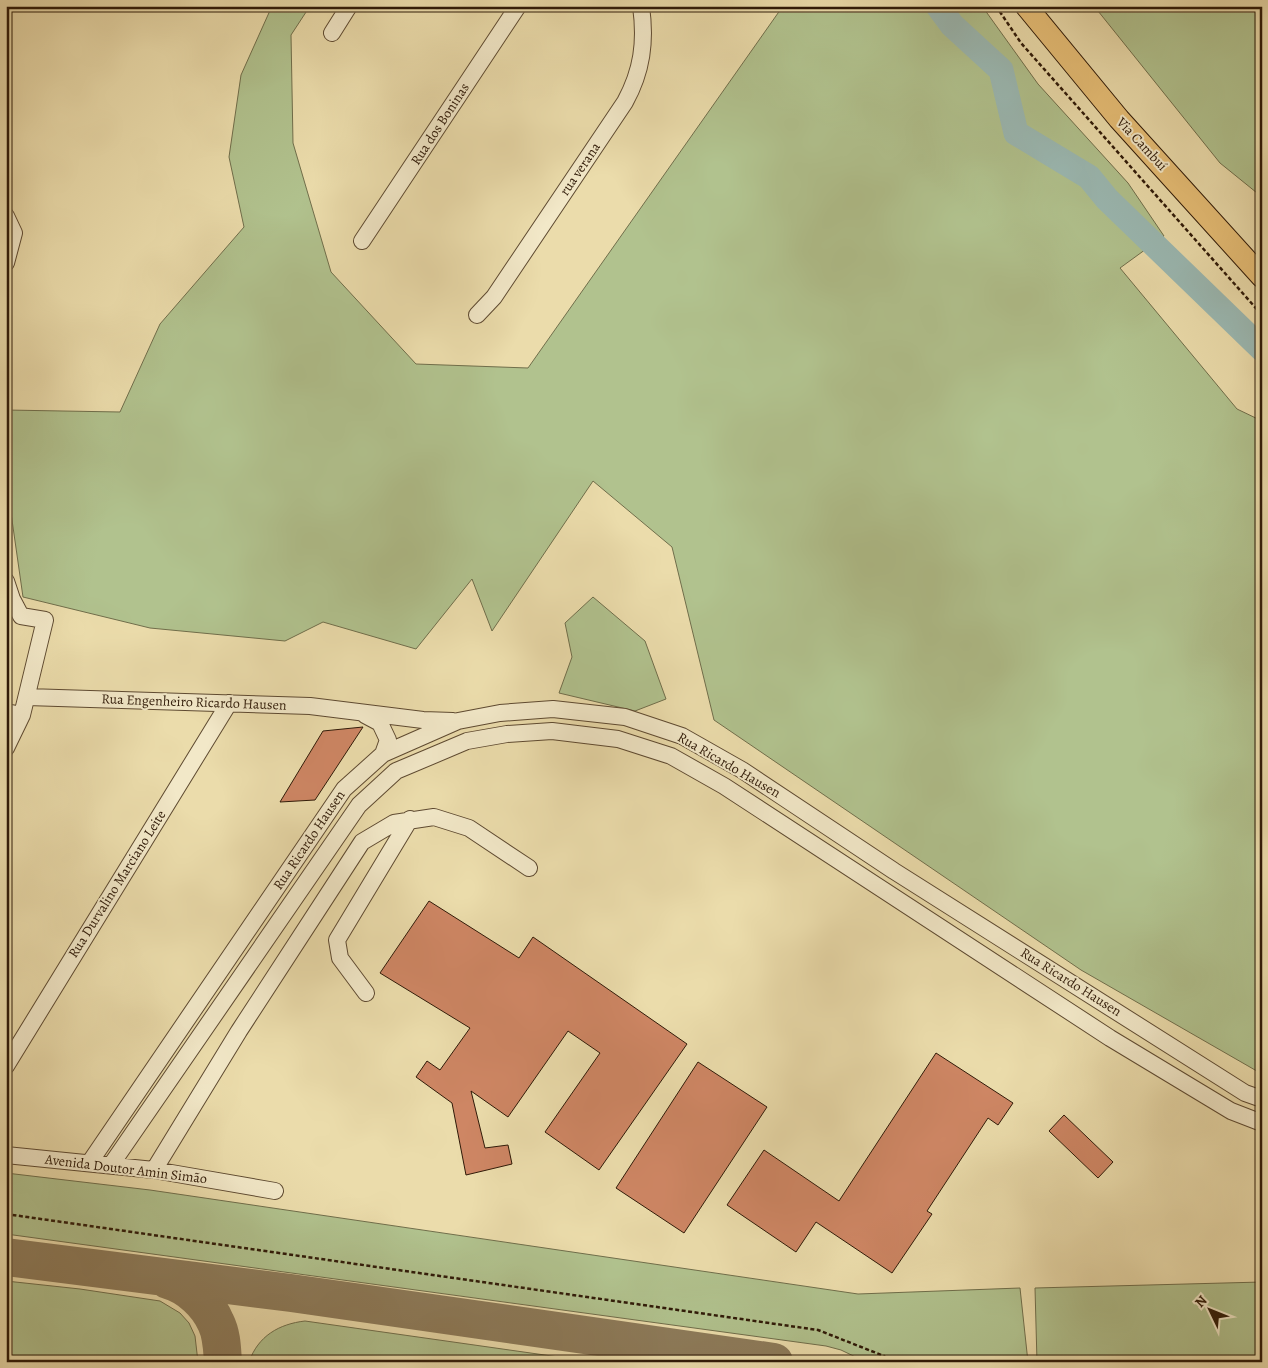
<svg xmlns="http://www.w3.org/2000/svg" width="1268" height="1368" viewBox="0 0 1268 1368" font-family="Alegreya,serif">
<style>
.green{fill:#b1c28e;stroke:#706e4b}
.lines{fill:none;stroke-linecap:round;stroke-linejoin:round}
.river{stroke:#9bb9b3;stroke-width:25}
.taxiway{stroke:#8d7b5a;stroke-width:38}
.building{fill:#ce8664;stroke:#2f1a08}
.minor-casing{stroke:#5e4a31;stroke-width:18}
.major-casing{stroke:#2f1a08;stroke-width:23}
.path{stroke:#2f1a08;stroke-width:2.5;stroke-dasharray:4 2.5;stroke-linecap:butt}
.minor{stroke:#f2e8c8;stroke-width:16}
.major{stroke:#e6be76;stroke-width:21}
.labels{text-anchor:middle;dominant-baseline:central;stroke-width:4;stroke-linejoin:round;paint-order:stroke}
.street-label{font-size:14px;fill:#2f1a08;stroke:#f2e8c8}
</style>
<rect width="100%" height="100%" fill="#ebdcab"/>
<filter id="stains"><feTurbulence type="fractalNoise" baseFrequency=".004" numOctaves="4"/><feColorMatrix values="0 0 0 0 .2 0 0 0 0 .09 0 0 0 0 .02 0 0 0 .5 -.17"/></filter>
<radialGradient id="worn" r=".72"><stop offset=".6" stop-color="#630" stop-opacity="0"/><stop offset="1" stop-color="#630" stop-opacity=".3"/></radialGradient>
<!-- green -->
<path class="green" d="M272 6H310L291 35 293 143 331 272 416 364 528 368 783 6H982L1038 84 1128 183 1164 236 1120 268 1237 409 1262 421V1074L1081 970 714 720 672 547 593 481 492 631 472 579 416 649 323 622 285 641 150 628 23 597 9 499 6 498V410L120 412 160 324 244 227 229 157 241 75Z
M1094 6H1262V197L1220 163Z
M593 597 645 641 666 699 635 711 559 693 572 657 565 623Z
M6 1173 150 1190 858 1294 1020 1288 1028 1362H866L841 1350 826 1346 6 1234Z
M6 1281 80 1289 160 1301 180 1313 189 1323 195 1336 198 1362H6Z
M1262 1282V1362H1037L1035 1288Z
M305 1321 594 1362H249C258 1336 279 1324 305 1321Z"/>
<g class="lines">
<!-- river -->
<path class="river" d="M938 6 952 25 1001 70 1016 133 1089 177 1107 199 1262 349"/>
<!-- taxiway -->
<path class="taxiway" d="M6 1257 291 1293 774 1362
M168 1280C189 1286 208 1304 216 1323 222 1335 222 1349 223 1362"/>
</g>
<!-- building -->
<path class="building" d="M363 727 315 800 280 802 323 731Z
M429 901 519 958 533 937 687 1044 599 1170 545 1132 600 1053 568 1031 508 1117 471 1091 485 1148 508 1145 512 1164 466 1175 452 1103 416 1077 427 1061 440 1070 470 1028 380 973Z
M936 1053 1013 1103 998 1125 988 1118 927 1211 932 1214 892 1273 816 1222 796 1252 727 1205 764 1150 839 1201Z
M698 1062 767 1107 684 1233 616 1188Z
M1064 1115 1113 1162 1098 1178 1049 1131Z"/>
<g class="lines">
<!-- minor casing -->
<g class="minor-casing">
<path id="minor" d="M332 33 349 6
M6 216 14 233 6 263
M362 241 518 6
M477 315 494 297 625 102C642 71 646 42 641 6
M6 581 12 599 21 616 45 620 22 715 6 748
M27 697 310 706 423 720 453 721
M6 712 22 715
M365 715 380 723 388 740 383 754
M366 993 340 958 337 940 410 819
M6 1066 229 703
M6 1155 154 1170 275 1191
M90 1162 344 789 383 754 458 721 500 713 553 709 625 717 682 736 742 770 894 871 1245 1093 1262 1099
M111 1165 359 805 396 771 467 741 507 734 552 731 618 739 671 756 724 786 1110 1038 1231 1111 1262 1123
M154 1170 239 1031 362 842 394 823 434 817 469 828 529 868"/>
</g>
<!-- major casing -->
<g class="major-casing">
<path id="major" d="M1026 6 1119 119 1262 277"/>
</g>
<!-- path -->
<path class="path" d="M996 6 1021 43 1262 315
M6 1214 818 1330 884 1356 890 1362"/>
<!-- minor -->
<use href="#minor" class="minor"/>
<!-- major -->
<use href="#major" class="major"/>
</g>
<g class="labels">
<!-- street labels -->
<g class="street-label">
<text transform="translate(440 124) rotate(-57)">Rua dos Boninas</text>
<text transform="translate(1142 144) rotate(47)">Via Cambuí</text>
<text transform="translate(580 169) rotate(-56)">rua verana</text>
<text transform="translate(194 702) rotate(2)">Rua Engenheiro Ricardo Hausen</text>
<text transform="translate(729 765) rotate(30)">Rua Ricardo Hausen</text>
<text transform="translate(309 840) rotate(-56)">Rua Ricardo Hausen</text>
<text transform="translate(117 884) rotate(-58)">Rua Durvalino Marciano Leite</text>
<text transform="translate(1071 982) rotate(32)">Rua Ricardo Hausen</text>
<text transform="translate(126 1169) rotate(7)">Avenida Doutor Amin Simão</text>
</g>
</g>
<!-- margin -->
<rect width="1268" height="1368" fill="none" stroke="#ebdcab" stroke-width="25"/>
<rect x="8" y="8" width="1253" height="1353" fill="none" stroke="#2f1a08" stroke-width="2.5"/>
<rect x="12" y="12" width="1243" height="1343" fill="none" stroke="#2f1a08"/>
<!-- north arrow -->
<g transform="translate(1210 1310) rotate(313)" stroke="#f2e8c8" stroke-width="4" paint-order="stroke">
<path d="M0-4L9 19L0 12L-9 19Z" fill="#2f1a08"/>
<text y="-8" font-size="14" font-weight="bold" text-anchor="middle" fill="#2f1a08">N</text>
</g>
<rect width="100%" height="100%" filter="url(#stains)"/>
<rect width="100%" height="100%" fill="url(#worn)"/>
</svg>
